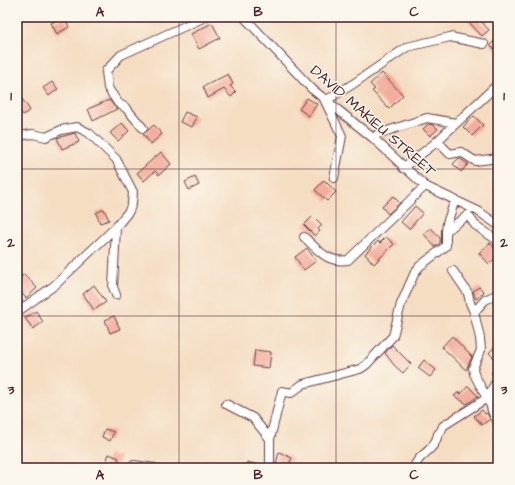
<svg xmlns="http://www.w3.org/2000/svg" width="515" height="485" viewBox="0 0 515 485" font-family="'Architects Daughter',sans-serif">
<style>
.building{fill:#f3ad9c}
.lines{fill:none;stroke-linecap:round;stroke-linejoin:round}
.minor-casing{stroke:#643c42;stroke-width:10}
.minor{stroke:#fff;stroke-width:8}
.grid{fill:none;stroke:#4a1f2b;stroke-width:1;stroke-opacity:0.55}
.labels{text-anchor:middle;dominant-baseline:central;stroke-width:3;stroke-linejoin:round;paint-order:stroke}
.street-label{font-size:15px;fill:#4a1f2b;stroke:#fbf7ec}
.neatline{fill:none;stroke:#4a1f2b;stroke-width:1.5}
.grid-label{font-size:13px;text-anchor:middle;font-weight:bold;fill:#4a1f2b}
</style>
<rect width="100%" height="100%" fill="#fbf7ec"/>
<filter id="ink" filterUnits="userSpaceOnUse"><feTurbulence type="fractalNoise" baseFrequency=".025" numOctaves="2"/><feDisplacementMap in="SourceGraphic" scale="8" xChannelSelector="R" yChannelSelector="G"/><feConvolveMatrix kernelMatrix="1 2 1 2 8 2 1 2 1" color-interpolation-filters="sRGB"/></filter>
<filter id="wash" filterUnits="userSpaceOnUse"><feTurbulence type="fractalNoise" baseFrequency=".012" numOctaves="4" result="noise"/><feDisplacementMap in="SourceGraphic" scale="16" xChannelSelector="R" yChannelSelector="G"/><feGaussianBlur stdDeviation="0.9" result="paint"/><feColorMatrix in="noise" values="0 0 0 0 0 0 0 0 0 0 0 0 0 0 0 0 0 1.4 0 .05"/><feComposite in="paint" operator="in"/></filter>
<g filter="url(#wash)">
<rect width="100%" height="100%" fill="#f5ddc2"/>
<g id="blocks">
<!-- building -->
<path class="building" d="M64 17 69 27 57 34 51 23Z
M464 17H477L489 30 482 36Z
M212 23 220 38 199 49 191 34Z
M498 37V53L490 45Z
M382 73 403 95 389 109 372 91 375 89 370 84Z
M228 74 233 84 230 86 236 92 231 97 224 89 208 98 203 87Z
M52 82 58 89 49 96 43 88Z
M17 92 30 110 23 115 17 107Z
M307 98 317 104 309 116 299 109Z
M109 100 117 109 93 121 88 109Z
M185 112 197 117 192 127 180 122Z
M474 116 483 125 472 136 463 127Z
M122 123 129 131 118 141 110 133Z
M428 124 433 125 438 129 430 136 423 129Z
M154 125 162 134 151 144 143 134Z
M75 133 79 142 62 149 57 138Z
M161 152 171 164 159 175 155 171 144 181 137 173Z
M459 158 468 164 461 172 453 164Z
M195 177 199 185 189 190 185 182Z
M324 180 336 192 327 201 315 190Z
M393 196 400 203 388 214 382 207Z
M415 206 423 213 409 229 401 222Z
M104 209 109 220 100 223 96 213Z
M313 216 322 225 318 229 320 231 315 236 304 225Z
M431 228 440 238V243L435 247 424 234Z
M386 237 394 244 374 264 365 254 378 241 380 243Z
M490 243 498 252V256L489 264 479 253Z
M307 248 316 261 304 270 295 257Z
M24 274 37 288 26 298 17 288V281Z
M94 285 106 302 94 310 83 294Z
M479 287 484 292 476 299 473 291Z
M36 311 43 322 33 329 25 318Z
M114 316 120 329 110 333 105 320Z
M452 336 472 357 466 370 442 347Z
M498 343V362L489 353Z
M392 345 411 364 403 373 394 365 385 353Z
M255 350 271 352 269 368 253 366Z
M424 360 436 370 430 377 418 368Z
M498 367V375L494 376 491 373Z
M468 386 478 396 467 404 454 396 459 392 461 394Z
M482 410 485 414 487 413 490 419 482 425 474 416Z
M105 429 114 432 110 441 102 437Z
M279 452 292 458 287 468 276 464Z
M109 454 119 458 115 468H104Z
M247 462 264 466V468H245Z"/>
</g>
</g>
<g filter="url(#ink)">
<use href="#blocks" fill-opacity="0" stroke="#643c42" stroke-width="1"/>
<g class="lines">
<!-- minor casing -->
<g class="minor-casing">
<path id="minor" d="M244 17 312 89 373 138 425 186 478 211 498 225
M143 128 126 108 118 103 108 88 106 71 121 55 205 17
M17 136 33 134 46 137 61 130 77 127 89 133 116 159 133 192 132 203 129 211 116 227 113 287 116 295
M373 138 378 134 427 118 456 123
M437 141 450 154 461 152 475 161 498 158
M403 168 434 144 498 84
M334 178 342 136 325 101 353 84 407 47 450 37 484 44
M455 200 447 223 446 231 468 215 475 225 498 241
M304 237C319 250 326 263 348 260L425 186
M453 271 468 293 470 303 474 312 485 300 498 294
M17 312 55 285 116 227
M474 312 480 338 481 350 473 368 474 374 490 404
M498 380C486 392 489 410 498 422
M226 404 253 418 270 439V468
M270 439 282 391 291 393 303 384 360 369 366 365 393 336 401 304 415 272 420 266 446 246V231
M128 468 134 465 155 468
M414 468C418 453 434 453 438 434L441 431 443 426 487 398"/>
</g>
<!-- minor -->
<use href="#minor" class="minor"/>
</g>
</g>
<!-- grid -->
<path class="grid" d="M179 17V468M336 17V468M17 169H498M17 316H498"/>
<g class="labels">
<!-- street labels -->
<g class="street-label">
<text transform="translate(373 121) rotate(41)">DAVID MAKIEU STREET</text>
</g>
</g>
<!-- margin -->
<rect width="515" height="485" fill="none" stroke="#fbf7ec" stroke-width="44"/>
<rect x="22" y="22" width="471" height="441" class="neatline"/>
<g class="grid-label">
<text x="100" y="16">A</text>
<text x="258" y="16">B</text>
<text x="414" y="16">C</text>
<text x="11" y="100">1</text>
<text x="504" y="100">1</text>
<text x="11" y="247">2</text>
<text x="504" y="247">2</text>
<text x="11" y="394">3</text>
<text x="504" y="394">3</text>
<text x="100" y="479">A</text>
<text x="258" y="479">B</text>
<text x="414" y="479">C</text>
</g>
</svg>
